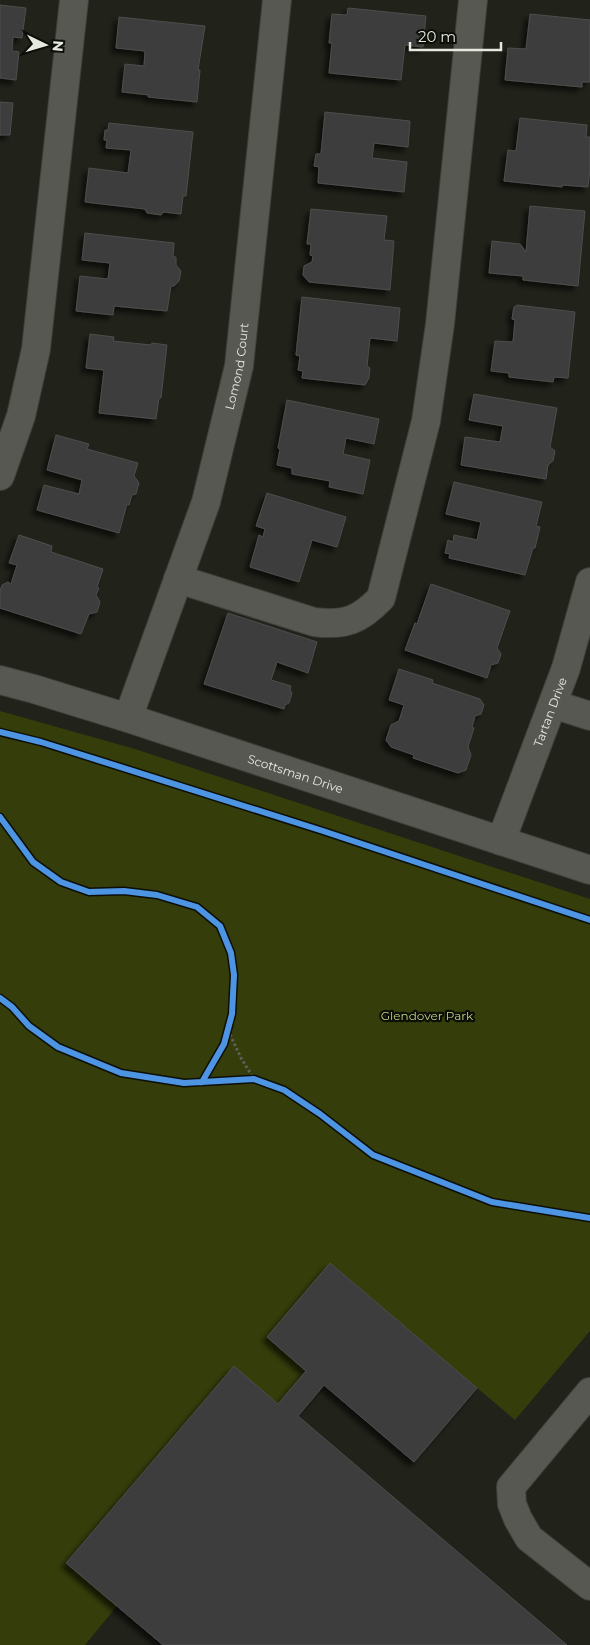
<svg xmlns="http://www.w3.org/2000/svg" width="590" height="1645" viewBox="0 0 590 1645" font-family="Montserrat,sans-serif">
<style>
.green{fill:#353d0a}
.building{fill:#3d3c3c;stroke:#4f4d4d;filter:url(#shadow)}
.lines{fill:none;stroke-linecap:round;stroke-linejoin:round}
.minor-casing{stroke:#3e3f39;stroke-width:30}
.path{stroke:#5e605a;stroke-width:3;stroke-dasharray:2.5 2.5;stroke-linecap:butt}
.minor{stroke:#575851;stroke-width:28}
.cycleway-casing{stroke:#0c0e08;stroke-width:9}
.cycleway{stroke:#4d94e3;stroke-width:6}
.labels{text-anchor:middle;dominant-baseline:central;stroke-width:4.5;stroke-linejoin:round;paint-order:stroke}
.street-label{font-size:12px;fill:#e6e9df;stroke:#0c0e08}
.park-label{font-size:12px;fill:#bed07e;stroke:#0c0e08}
</style>
<defs>
<filter id="shadow"><feDropShadow dx="-4.5" dy="4.5" stdDeviation="2.5" flood-color="#0009"/></filter>
</defs>
<rect width="100%" height="100%" fill="#21221a"/>
<!-- green -->
<path class="green" d="M0 711 135 749 590 899V1331L515 1420 330 1263 267 1337 306 1371 278 1404 233 1367 66 1562 117 1606 85 1645H0Z"/>
<!-- building -->
<path class="building" d="M0 5 26 8 22 38 13 37 12 51 19 52 16 80 0 78Z
M348 8 426 16 423 47 405 45 401 80 329 73 332 43H329L332 14 347 15Z
M530 14 590 20V82H582V87L505 80 508 48 526 49Z
M119 17 205 26 198 70H200L197 102 148 97 149 95 122 92 125 64 144 66 145 51 116 48Z
M0 102 13 103 10 135H0Z
M325 112 410 121 408 147 374 143 372 158 407 162 404 192 318 183 319 167 314 166 316 154H321Z
M520 118 587 125 586 137H590V170L588 187 562 185V187L504 181 508 150 516 151Z
M109 123 193 132 186 196H183L181 214 164 212 161 215 147 213 145 209 85 202 89 168 128 173 131 150 106 148 107 140H104L105 130H108Z
M530 206 585 211 578 286 523 280V276L489 273 492 241 520 244 526 252Z
M311 209 387 216 384 240 394 241 390 290 309 282 303 275 304 266 312 262 313 256 310 255 311 244H307Z
M85 233 174 243 173 257H176V265L181 271 179 281 174 286H171L167 311 114 306 113 315 76 311 80 276 108 279 110 263 82 260Z
M302 297 400 308 397 341 370 338 367 366 370 368 369 378 365 385 302 378 303 371 298 370 300 356 296 355Z
M517 305 575 312 568 378 554 377 553 382 509 377V373L491 371 495 341 513 342 515 320 512 319 513 312 514 307Z
M90 334 114 337 113 341 151 345 152 343 167 345 161 398H159L156 419 99 413 104 370 86 368Z
M474 394 557 408 550 447 555 451 553 461 548 465 546 479 461 465 465 437 500 442 503 426 469 420Z
M287 400 379 419 374 444 346 438 343 454 370 460 363 494 329 487 330 481 292 474V468L277 465 280 449 278 448Z
M56 435 89 444 87 449 138 463 134 476 139 483 136 494 132 495 129 505 127 504 119 533 37 510 44 485 79 494 82 480 47 470Z
M454 482 542 502 536 526 540 527 535 548H533L525 575 449 558 450 554 445 553 448 540 453 542 454 535 477 540 481 522 446 514Z
M267 493 346 517 337 547 312 540 299 582 250 567 259 535 263 537 265 529 256 526Z
M19 535 52 546 51 552 103 569 97 587 99 588 96 595 100 602 97 612 89 614 81 634 0 608V591L2 585 8 582 11 584 17 565 9 563Z
M431 584 510 611 497 648 501 654 498 663 491 665 487 678 405 650 415 623 417 624Z
M228 613 317 642 308 673 277 662 271 680 291 686 290 690 292 693 289 703 285 705 284 709 204 684Z
M399 669 433 680 432 683 480 699 484 705 481 714 475 716 472 727 474 728 468 747 471 755 466 770 458 773 413 758 414 755 391 747 386 740 391 725 399 721 404 705 389 700Z
M330 1263 477 1388 414 1462 324 1385 298 1416 567 1645H163L66 1563 234 1366 278 1404 306 1371 267 1337Z"/>
<g class="lines">
<!-- minor casing -->
<g class="minor-casing">
<g id="minor">
<path d="M0 476 21 416 36 349 74 0"/>
<path d="M178 579 314 622C345 626 360 620 381 598L426 421 440 324 473 0"/>
<path id="s1" d="M0 680 34 689 128 718 590 870"/>
<path d="M553 704 590 716"/>
<path id="s2" d="M128 718 206 502 239 366 277 0"/>
<path id="s3" d="M501 841 566 668 590 582"/>
<path d="M590 1392 511 1487 512 1504 518 1519 529 1538 590 1586"/>
</g>
</g>
<!-- path -->
<path class="path" d="M228 1030 241 1058 254 1079"/>
<!-- minor -->
<use href="#minor" class="minor"/>
<!-- cycleway casing -->
<g class="cycleway-casing">
<path id="cycleway" d="M0 732 41 742 323 831 590 920
M0 817 33 862 61 882 89 892 124 891 157 895 197 907 220 926 231 953 234 975 232 1014 224 1044 202 1082
M0 998 12 1007 29 1026 58 1047 121 1073 184 1083 254 1079 284 1090 320 1114 373 1155 492 1202 590 1218"/>
</g>
<!-- cycleway -->
<use href="#cycleway" class="cycleway"/>
</g>
<g class="labels">
<!-- street labels -->
<g class="street-label">
<text stroke="none"><textPath href="#s2" startOffset="369">Lomond Court</textPath></text>
<text stroke="none"><textPath href="#s3" startOffset="138">Tartan Drive</textPath></text>
<text stroke="none"><textPath href="#s1" startOffset="310">Scottsman Drive</textPath></text>
</g>
<!-- park labels -->
<g class="park-label">
<text x="427" y="1015">Glendover Park</text>
</g>
</g>
<!-- north arrow -->
<g transform="translate(45 45) rotate(95)" stroke="#0c0e08" stroke-width="4" paint-order="stroke">
<path d="M0-4L9 19L0 12L-9 19Z" fill="#e6e9df"/>
<text y="-8" font-size="14" font-weight="bold" text-anchor="middle" fill="#e6e9df">N</text>
</g>
<!-- scale -->
<path d="M410 42v8h91v-8" fill="none" stroke="#e6e9df" stroke-width="2.5"/>
<text x="418" y="42" font-size="15" fill="#e6e9df" stroke="#0c0e08" stroke-width="4" paint-order="stroke">20 m</text>
</svg>
